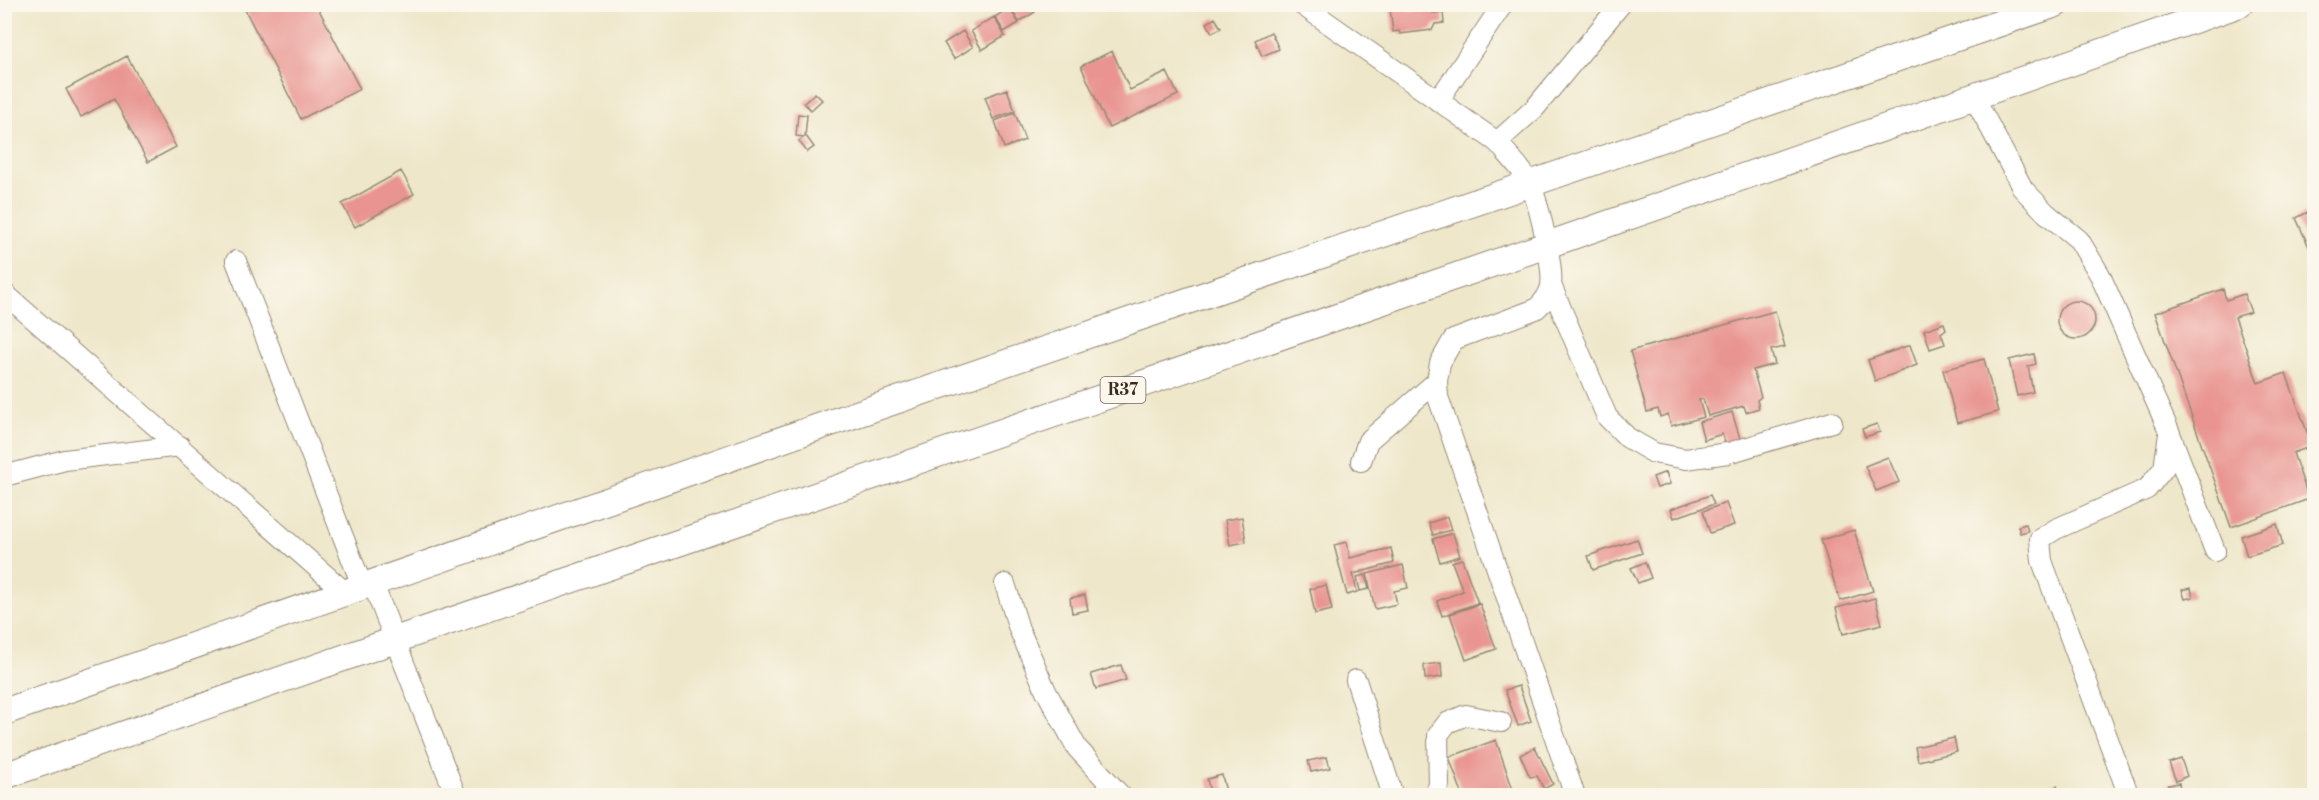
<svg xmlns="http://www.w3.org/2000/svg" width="2319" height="800" viewBox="0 0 2319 800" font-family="'Libre Bodoni',serif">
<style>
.building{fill:#e99491}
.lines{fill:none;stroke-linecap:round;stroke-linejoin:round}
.minor-casing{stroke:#948874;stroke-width:22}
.major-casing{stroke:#948874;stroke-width:28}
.minor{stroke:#fff;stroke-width:20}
.major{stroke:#fff;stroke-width:26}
.labels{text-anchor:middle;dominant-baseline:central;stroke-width:4.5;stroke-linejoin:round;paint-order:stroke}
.shield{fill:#fbf7ec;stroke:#75685c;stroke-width:1.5}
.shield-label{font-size:16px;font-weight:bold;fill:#3b2a1e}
</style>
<rect width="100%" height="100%" fill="#fbf7ec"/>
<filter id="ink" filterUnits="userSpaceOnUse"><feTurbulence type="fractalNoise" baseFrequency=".0167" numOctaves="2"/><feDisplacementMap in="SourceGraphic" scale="12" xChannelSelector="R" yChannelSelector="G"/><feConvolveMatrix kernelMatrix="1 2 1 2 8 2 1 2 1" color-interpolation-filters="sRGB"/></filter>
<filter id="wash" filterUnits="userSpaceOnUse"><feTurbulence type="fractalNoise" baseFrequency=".008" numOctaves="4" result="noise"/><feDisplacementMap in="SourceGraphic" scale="24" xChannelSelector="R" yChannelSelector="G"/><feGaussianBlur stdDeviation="1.35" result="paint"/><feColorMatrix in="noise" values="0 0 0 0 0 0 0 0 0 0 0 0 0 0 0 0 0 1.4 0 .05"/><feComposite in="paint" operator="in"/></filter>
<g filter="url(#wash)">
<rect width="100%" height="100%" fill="#eee7ca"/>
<g id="blocks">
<!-- building -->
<path class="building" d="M242 4H316L360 89 301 119Z
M1015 4H1030L1035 12 1019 22 1010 7Z
M1399 4H1407L1408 10 1421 9 1420 4H1432L1433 13 1443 12 1444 23 1435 24 1432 30 1400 34 1399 31 1393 32 1390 9 1399 8Z
M1009 8 1019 23 1004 32 995 17Z
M994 17 1005 36 982 50 971 31Z
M1215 18 1221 28 1212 33 1207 23Z
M963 31 973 47 954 59 944 43Z
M1271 32 1279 49 1262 56 1255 40Z
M1112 51 1130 90 1167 72 1178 95 1109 128 1081 66Z
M127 56 176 147 148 162 114 99 81 117 66 89Z
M1007 89 1015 111 993 119 985 97Z
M815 93 822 100 811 110 804 103Z
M1015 113 1025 140 1004 148 995 121Z
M798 114 807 115 805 137 796 136Z
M806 136 814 147 807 152 799 141Z
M401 171 414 194 355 227 342 204Z
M2308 212 2314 225V258L2296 218Z
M2223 289 2226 300 2244 294 2251 312 2235 317 2258 383 2286 373 2312 446 2293 453 2309 499 2231 527 2155 313Z
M2057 320a19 19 0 1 1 38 0a19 19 0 1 1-38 0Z
M1775 311 1785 347 1771 350 1775 364 1753 370 1761 397 1757 400 1759 408 1746 412 1744 406 1708 416 1703 399 1699 400 1704 417 1671 426 1668 414 1660 417 1658 409 1647 412 1630 351Z
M1944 323 1946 329 1941 333 1945 344 1930 349 1924 330Z
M1910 345 1917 365 1875 381 1868 360Z
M2034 354 2036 364 2028 366 2033 392 2017 396 2009 360Z
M1984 359 1998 412 1957 423 1943 370Z
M1732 412 1741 442 1726 446 1722 434 1704 440 1699 422Z
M1877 424 1880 432 1865 437 1862 429Z
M1888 457 1899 482 1876 491 1865 466Z
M1666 472 1670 484 1657 488 1653 477Z
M1710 495 1714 504 1674 518 1671 509Z
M1726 503 1734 525 1710 533 1703 511Z
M1242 517 1246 542 1230 545 1225 520Z
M1447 517 1451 530 1433 535 1429 523Z
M2026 524 2028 531 2020 533 2018 526Z
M2277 524 2283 545 2247 556 2241 536Z
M1854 530 1873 591 1840 601 1821 540Z
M1453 533 1460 556 1440 562 1433 539Z
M1637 539 1642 553 1593 570 1588 556Z
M1347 542 1350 558 1391 548 1394 563 1353 574 1357 592 1347 595 1334 545Z
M1462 559 1478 603 1442 616 1437 601 1463 591 1452 562Z
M1645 562 1651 578 1638 583 1631 568Z
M1403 565 1408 588 1394 591 1397 604 1375 609 1367 574Z
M1365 575 1369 589 1360 591 1357 577Z
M1326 585 1332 610 1315 614 1310 589Z
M2191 588 2193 597 2185 599 2182 590Z
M1085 595 1088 610 1072 613 1070 598Z
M1875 598 1882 624 1843 634 1836 608Z
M1480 604 1496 649 1466 660 1450 614Z
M1441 663 1442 677 1425 679 1424 665Z
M1121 665 1126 680 1096 689 1091 674Z
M1519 686 1531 721 1518 726 1505 690Z
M1954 738 1957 752 1918 761 1915 747Z
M1496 740 1515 796H1463L1449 757Z
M1535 747 1553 784 1544 789 1537 776 1530 777 1520 755Z
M1327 757 1330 768 1311 772 1308 761Z
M2181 759 2187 776 2176 781 2169 763Z
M1222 775 1227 796H1211L1207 779Z
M2179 783 2181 796H2169L2168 785Z
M2057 786 2061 796H2033V795Z"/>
</g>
</g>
<g filter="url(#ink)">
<use href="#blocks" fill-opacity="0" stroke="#948874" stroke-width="1.5"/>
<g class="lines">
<!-- minor casing -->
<g class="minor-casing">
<path id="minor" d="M1301 4 1497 142C1508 155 1521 167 1529 182 1538 199 1554 267 1551 286 1549 296 1543 303 1536 309L1453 340 1440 363 1437 381 1438 397 1575 796
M1974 97 2023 189 2046 213 2079 240 2100 275 2169 431 2215 551
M1438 101 1503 4
M1497 142 1535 108 1621 4
M236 261 363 588
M1551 285 1607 417 1628 438 1654 453 1686 459 1728 453 1832 422
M4 293 347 594
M1361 461 1368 441 1437 381
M4 476 65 460 180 446
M373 584 456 796
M1005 584 1019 629 1046 691 1077 748 1121 796
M1356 680 1393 796
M1434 796 1439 785 1438 735 1447 723 1466 715 1501 722
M2129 796 2042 561 2040 539 2056 529 2147 489 2164 468 2169 434"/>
</g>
<!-- major casing -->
<g class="major-casing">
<path id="major" d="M4 712 804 432 2056 4
M4 776 395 640 1547 245 2240 4"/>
</g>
<!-- minor -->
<use href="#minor" class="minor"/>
<!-- major -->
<use href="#major" class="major"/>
</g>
</g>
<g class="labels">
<!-- shield labels -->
<rect class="shield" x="1100.5" y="377" width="45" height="26" rx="4.5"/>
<g class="shield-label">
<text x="1123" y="390">R37</text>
</g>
</g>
<!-- margin -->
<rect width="2319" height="800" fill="none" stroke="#fbf7ec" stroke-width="24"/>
</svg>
